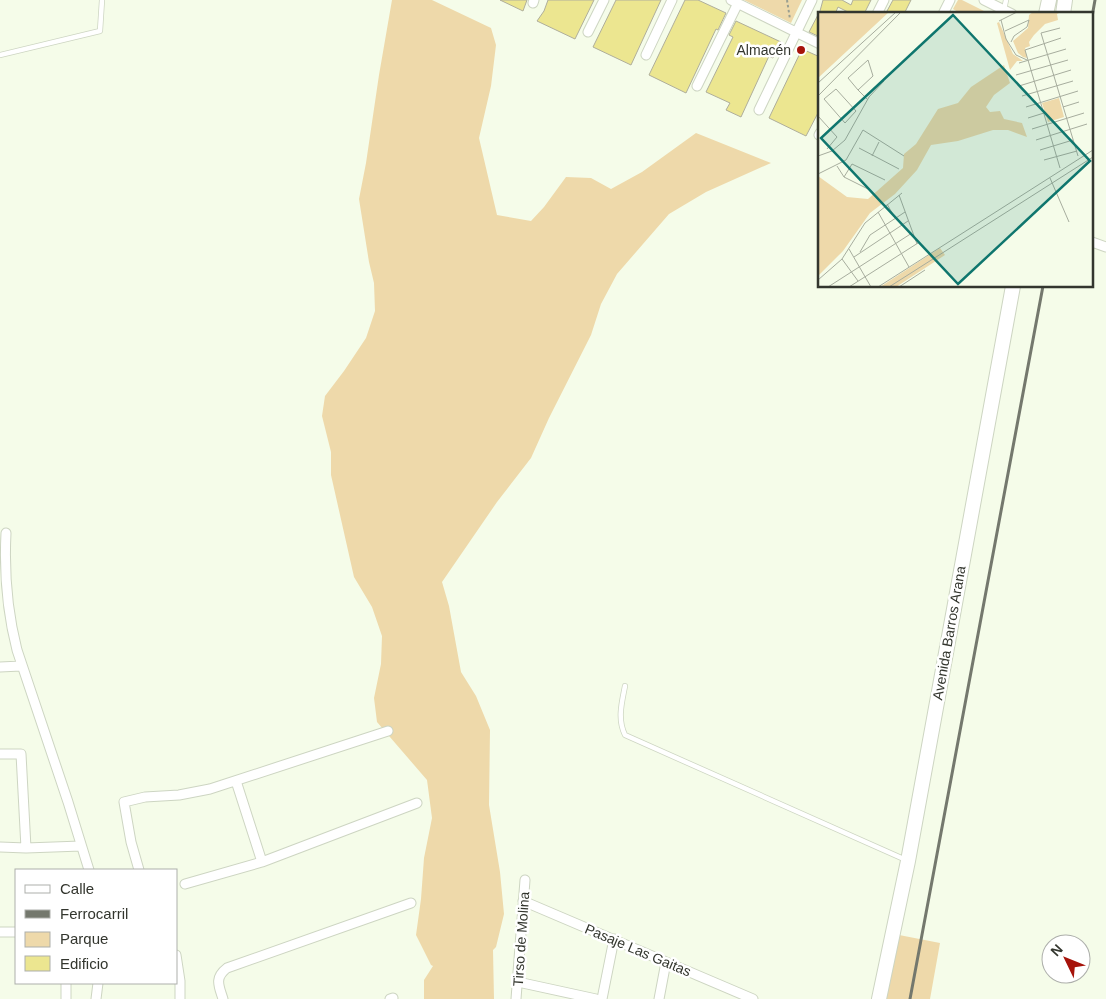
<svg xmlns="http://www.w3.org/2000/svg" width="1106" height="999" viewBox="0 0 1106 999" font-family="Helvetica,sans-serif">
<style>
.green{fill:#eed9aa}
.building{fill:#ece690;stroke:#afae9b}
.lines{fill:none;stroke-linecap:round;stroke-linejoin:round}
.service-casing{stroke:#cdd5c2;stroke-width:6}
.minor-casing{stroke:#cdd5c2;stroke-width:11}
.secondary-casing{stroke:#cdd5c2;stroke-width:16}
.path{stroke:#9a9f91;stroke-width:2;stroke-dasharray:2.5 2.5;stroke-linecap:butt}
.service{stroke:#fff;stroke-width:4.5}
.minor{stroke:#fff;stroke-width:9}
.secondary{stroke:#fff;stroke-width:14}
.rail{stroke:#74786d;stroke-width:3}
.poi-dot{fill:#a6130a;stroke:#fff;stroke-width:2}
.labels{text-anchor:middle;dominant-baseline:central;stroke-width:5;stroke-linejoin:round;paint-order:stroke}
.poi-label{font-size:14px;fill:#33362e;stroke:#fff;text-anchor:end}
.street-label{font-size:14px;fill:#33362e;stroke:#fff}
.inset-road{fill:none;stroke:#a7ad9e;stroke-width:1}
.view{fill:#0f766e;fill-opacity:0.15;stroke:#0f766e;stroke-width:2.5}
.inset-edge{fill:none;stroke:#33362e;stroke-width:2.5}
</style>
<rect width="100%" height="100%" fill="#f5fce9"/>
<!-- green -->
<path class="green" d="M392 0H432L491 28 496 45 491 86 479 138 497 215 531 221 544 207 566 177 591 178 611 189 642 172 696 133 771 163 706 192 669 214 617 274 601 304 591 335 549 418 531 458 497 502 442 582 449 606 461 672 476 696 490 730 489 805 500 872 504 914 496 947 493 950 494 999H424V980L433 966 431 965 416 935 421 899 424 858 432 818 427 780 377 722 374 698 381 664 382 636 372 607 354 577 331 475V452L322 416 325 396 344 371 366 338 375 311 374 283 369 262 359 199 366 163 379 75Z
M744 0H802L791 23Z
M958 0H962L990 14H961L953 9Z
M894 934 940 943 930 999H882Z"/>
<!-- building -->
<path class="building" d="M500 0H527L523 11Z
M548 0H594L575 39 537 21 544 11Z
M616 0H661L631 65 593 47Z
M685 0H698L726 13 718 30 716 29 686 93 649 75Z
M823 0H842L851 5 853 0H871L865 12 869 14H847L848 12 838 7 835 14H820V37L809 32 820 11Z
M893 0H911L904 14H892L887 11Z
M736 21 781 42 773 58 769 56 741 117 726 110 730 103 706 92 733 37 729 35Z
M802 49 820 57V109L806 136 769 118Z"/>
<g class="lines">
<!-- service casing -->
<g class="service-casing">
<path id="service" d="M1004 10 1006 0
M0 55 100 31 102 0
M625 686C622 702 617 719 625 735L906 860"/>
</g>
<!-- minor casing -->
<g class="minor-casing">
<path id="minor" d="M731 0 820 44
M984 0 1012 14
M533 3 534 0
M877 14 884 0
M943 14 950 0
M588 32 604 0
M646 55 672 0
M697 86 738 3
M759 110 812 0
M819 135 820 133
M1092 242 1106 247
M6 533C4 573 7 611 17 650L68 802 89 870
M0 667 21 666
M0 754H21L26 848 0 847
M236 781 262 862
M26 848 81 846
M139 870 131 842 124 802 145 797 179 795 210 789 388 731
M185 884 262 862 417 803
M523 901 753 999
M0 932H16
M176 955 180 981V999
M518 982 596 999
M66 983V999
M96 999 98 983
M223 999C219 986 214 978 227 968L411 903
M390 999 393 998
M516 999 525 880
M602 999 614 939
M659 999 666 962"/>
</g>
<!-- secondary casing -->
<g class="secondary-casing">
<path id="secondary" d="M1046 14 1049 0
M1063 14 1065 0
M879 999 908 861 1013 286"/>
</g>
<!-- path -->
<path class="path" d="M787 0 790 19"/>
<!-- service -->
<use href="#service" class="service"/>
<!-- minor -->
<use href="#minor" class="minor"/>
<!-- secondary -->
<use href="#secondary" class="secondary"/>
<!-- rail -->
<path class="rail" d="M1092 17 1095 0
M910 999 1043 286"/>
</g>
<!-- markers -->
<circle class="poi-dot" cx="801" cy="50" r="5"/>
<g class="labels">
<!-- poi labels -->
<g class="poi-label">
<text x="791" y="50">Almacén</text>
</g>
<!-- street labels -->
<g class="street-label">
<text transform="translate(949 633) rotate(-80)">Avenida Barros Arana</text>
<text transform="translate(521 939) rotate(-86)">Tirso de Molina</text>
<text transform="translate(638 950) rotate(23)">Pasaje Las Gaitas</text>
</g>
</g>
<!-- overview -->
<g transform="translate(818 12)">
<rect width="275" height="275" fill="#f5fce9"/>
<path d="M0 0H71L0 66ZM215 0H243L239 2 240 8 227 12 216 23 211 30 212 34 207 36 209 46 205 45 200 41 195 29 210 16 211 3ZM181 10 195 42 205 49H199L192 58 179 11ZM186 53 192 71 176 83 168 95 172 100 182 99 186 107 204 111 209 125 190 118H175L140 129 113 133 99 158 77 182 52 201 25 239 0 264V164L29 185 50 187 85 156 86 142 98 132 120 97 140 91 153 75ZM241 86 246 105 230 110 224 91ZM122 236 127 243 78 275H62Z" fill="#eed9aa"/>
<path class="inset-road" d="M183 8 188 27 198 43 209 48M181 9 199 0M242 16 223 21 260 144M187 19 211 8M193 30 196 24 209 15 211 8M201 51 248 37M198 63 250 48M0 71 78 0M201 74 253 58M18 77 38 99 27 111 6 87ZM40 78 55 64 50 48 30 66 40 78 50 88M0 84 83 0M204 84 255 69M208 95 260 79M245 95 261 90M0 104 19 125 9 137M210 106 226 101M214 117 266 101M218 128 269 112M41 136 81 157M222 138 255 128M0 144 14 139 27 128 51 85 66 69M54 144 61 130M226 148 259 139M19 154 26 165 52 178M242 156 207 38 243 26M0 162 28 148 45 118 86 144M26 165 34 152 67 168M232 166 251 210M81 183 99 232M69 192 77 206M60 200 91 255M31 237 53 275M42 240 52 223 87 200M36 245 90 209M24 247 40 269M0 268 24 247 47 211 84 181M10 275 94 221M31 275 100 231M60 275 275 138M71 275 275 145M81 275 107 258"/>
<path class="view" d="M135 3 272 149 140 272 3 126Z"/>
<rect width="275" height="275" class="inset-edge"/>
</g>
<!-- legend -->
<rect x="15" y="869" width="162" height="115" fill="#ffffff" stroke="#adafab"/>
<rect x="25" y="885" width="25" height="8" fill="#ffffff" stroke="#adafab"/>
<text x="60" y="894" font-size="15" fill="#33362e">Calle</text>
<rect x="25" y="910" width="25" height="8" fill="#74786d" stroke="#adafab"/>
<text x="60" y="919" font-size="15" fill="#33362e">Ferrocarril</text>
<rect x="25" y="932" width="25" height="15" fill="#eed9aa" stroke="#adafab"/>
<text x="60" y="944" font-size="15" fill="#33362e">Parque</text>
<rect x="25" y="956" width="25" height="15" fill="#ece690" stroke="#adafab"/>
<text x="60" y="969" font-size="15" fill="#33362e">Edificio</text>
<!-- north arrow -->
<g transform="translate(1066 959) rotate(313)"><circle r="24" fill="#ffffff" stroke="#adafab"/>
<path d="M0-4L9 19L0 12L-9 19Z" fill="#a6130a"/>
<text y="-8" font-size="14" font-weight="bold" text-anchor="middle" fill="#33362e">N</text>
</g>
</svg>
